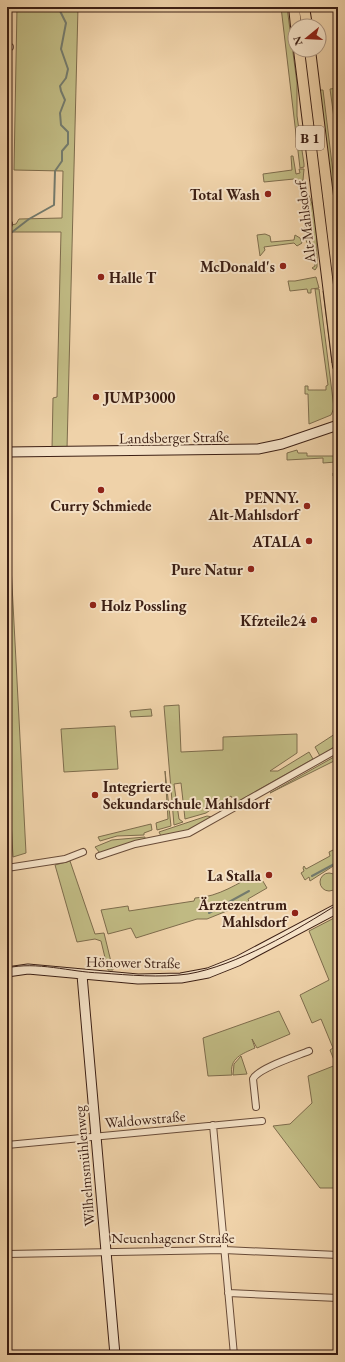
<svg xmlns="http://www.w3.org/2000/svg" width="345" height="1362" viewBox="0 0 345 1362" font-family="'EB Garamond',serif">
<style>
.green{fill:#c0ba83;stroke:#7e6c4c}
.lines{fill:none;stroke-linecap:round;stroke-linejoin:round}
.stream{stroke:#747b6d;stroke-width:2}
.street-casing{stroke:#694c39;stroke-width:8}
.secondary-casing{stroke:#3c1f14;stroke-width:11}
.primary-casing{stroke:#3c1f14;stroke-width:12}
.street{stroke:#f5e2c7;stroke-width:6}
.secondary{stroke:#f5e2c7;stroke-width:9}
.primary{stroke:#efd2a9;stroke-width:10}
.tram{stroke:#3c1f14;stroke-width:1}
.poi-dot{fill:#8f2418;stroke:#f5e2c7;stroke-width:1.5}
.labels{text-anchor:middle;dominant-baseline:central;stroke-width:4;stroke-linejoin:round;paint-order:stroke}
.shield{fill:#f5e2c7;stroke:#745a4a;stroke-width:1}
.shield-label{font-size:14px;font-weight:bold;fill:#3c1f14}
.poi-label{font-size:15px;font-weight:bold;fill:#3c1f14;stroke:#f5e2c7;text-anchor:end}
.street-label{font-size:15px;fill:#3c1f14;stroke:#f5e2c7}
</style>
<rect width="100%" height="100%" fill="#efd2a9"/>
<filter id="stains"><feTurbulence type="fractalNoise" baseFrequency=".005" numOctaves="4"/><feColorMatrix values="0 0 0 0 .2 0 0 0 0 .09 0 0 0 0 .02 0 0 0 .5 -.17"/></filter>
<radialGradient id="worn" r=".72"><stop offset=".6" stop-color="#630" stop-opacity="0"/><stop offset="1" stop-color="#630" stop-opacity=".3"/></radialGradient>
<!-- green -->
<path class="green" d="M17 7H78L67 449H52L53 398 57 397 61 232H7V226L16 224 19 219 62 218 63 171 14 170Z
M281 7H287L297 83V116L304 164V167L300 168Z
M302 50H307L321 178H319Z
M338 88V147L330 89Z
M318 90H323L338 213V253Z
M291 156H293L296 174 300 173 299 169H304L303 180 295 184 294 179 264 182 263 174 292 170Z
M304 188C318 203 317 247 317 267L315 270 312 268 315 266 312 245H308L306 240 301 191Z
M265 234 270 236 271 242 294 240 295 235 300 238 302 243 297 246 294 243 264 247 265 250 260 256 257 235Z
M316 277 319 288 311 289V293H308L307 289 290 291 288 281H295Z
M315 289H319L334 408 331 415 309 424 308 394H305V386H308V390H326V386L328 385Z
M336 289 338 342 331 290Z
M323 291H325L332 343V363Z
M297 450 298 453H307V456H338V479L333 476V473H337L336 462 323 463V458L287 460V453Z
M7 489 26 853 13 857 7 746Z
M179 705 181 752 223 750V737L297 734V753L270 771H278L309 752 313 759 235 803 231 796 206 813 185 819 181 783 174 784 179 819 183 822 174 825 164 706Z
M151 709 152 716 131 717 130 711Z
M115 726 118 769 64 772 61 729Z
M338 732V745L320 756 315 747Z
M334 757 336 760 270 793Z
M165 771 171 826 157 830 156 823 168 819Z
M207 816 212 817 190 831 161 836 159 832Z
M151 824 152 830 144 833V835L117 836 100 841 98 837Z
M145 837V839L100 853 95 847 112 840Z
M333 850 334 852 338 850V863L310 881 309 877 305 880 301 873 304 871 303 868 304 866 306 869 330 856 329 852Z
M70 861 95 934 104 933 113 970H108L101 941 95 939 77 942 55 865Z
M258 873 267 888 248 899 249 902 207 919H197L136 938 131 928 108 934 101 910 128 906 129 911 194 901 195 898C219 897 238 883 258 873Z
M320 882a9 9 0 1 1 18 0a9 9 0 1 1-18 0Z
M338 916V1188H320L273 1126 290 1124 312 1103 308 1076 336 1065 330 1050 333 1048 321 1019 312 1023 300 995 329 980 309 931Z
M279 1011 290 1034 257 1048 252 1039 255 1048C242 1054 229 1058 232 1075L208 1076 203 1038Z
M241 1056 247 1074 233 1075 234 1064Z"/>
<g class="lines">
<!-- stream -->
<path class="stream" d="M7 236 29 219 54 205 55 171 62 161V151L68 144V132L61 125 60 113 65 100 61 91 60 86 66 78 68 69 61 49 66 23 58 7
M312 876 338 862
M209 913 249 891"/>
<!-- street casing -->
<g class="street-casing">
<path id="street" d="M7 47H10
M7 224H9
M99 856 135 844 189 833 338 749
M7 868 65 859 83 852
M256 1107 253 1079C258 1068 297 1056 309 1051
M213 1125 234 1355
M7 1145 262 1121
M7 1254 224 1250 338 1255
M228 1293 338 1298"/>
</g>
<!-- secondary casing -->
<g class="secondary-casing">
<path id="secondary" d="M7 452 258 449 282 444 338 425
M7 972 28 969 138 979 181 978 208 973 238 961 338 908
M82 975 115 1355"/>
</g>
<!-- primary casing -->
<g class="primary-casing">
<path id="primary" d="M294 7 296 26
M304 7 307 26
M299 50 338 366
M310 50 338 277"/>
</g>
<!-- street -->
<use href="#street" class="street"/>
<!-- secondary -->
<use href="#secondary" class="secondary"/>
<!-- primary -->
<use href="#primary" class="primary"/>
<!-- tram -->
<path class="tram" d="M7 968C37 961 70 972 100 973 130 975 159 978 188 974 236 966 297 930 338 904"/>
</g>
<!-- markers -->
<g class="poi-dot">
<circle cx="268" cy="194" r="4"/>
<circle cx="283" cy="266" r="4"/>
<circle cx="101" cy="277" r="4"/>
<circle cx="96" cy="397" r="4"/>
<circle cx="101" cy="490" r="4"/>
<circle cx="307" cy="506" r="4"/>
<circle cx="309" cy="541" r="4"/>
<circle cx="251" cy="569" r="4"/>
<circle cx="93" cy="605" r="4"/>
<circle cx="314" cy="620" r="4"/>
<circle cx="95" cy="795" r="4"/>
<circle cx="269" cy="875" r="4"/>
<circle cx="295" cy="913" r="4"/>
</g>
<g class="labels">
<!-- shield labels -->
<rect class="shield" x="296" y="126" width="28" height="24" rx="3"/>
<g class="shield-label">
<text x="310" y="138">B 1</text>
</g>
<!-- poi labels -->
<g class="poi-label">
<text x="260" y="194">Total Wash</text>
<text x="275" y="266">McDonald's</text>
<text x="109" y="277" text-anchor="start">Halle T</text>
<text x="104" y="397" text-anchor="start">JUMP3000</text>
<text x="299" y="497">PENNY.<tspan x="299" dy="17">Alt-Mahlsdorf</tspan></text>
<text x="101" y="505" text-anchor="middle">Curry Schmiede</text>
<text x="301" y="541">ATALA</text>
<text x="243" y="569">Pure Natur</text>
<text x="101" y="605" text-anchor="start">Holz Possling</text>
<text x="306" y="620">Kfzteile24</text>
<text x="103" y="786" text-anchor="start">Integrierte<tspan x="103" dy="17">Sekundarschule Mahlsdorf</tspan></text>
<text x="261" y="875">La Stalla</text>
<text x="287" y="904">Ärztezentrum<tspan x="287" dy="17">Mahlsdorf</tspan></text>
</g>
<!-- street labels -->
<g class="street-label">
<text transform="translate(305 222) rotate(-97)">Alt-Mahlsdorf</text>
<text transform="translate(174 437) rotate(-1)">Landsberger Straße</text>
<text transform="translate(133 962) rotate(1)">Hönower Straße</text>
<text transform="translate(145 1119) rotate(-5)">Waldowstraße</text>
<text transform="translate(84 1166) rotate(-95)">Wilhelmsmühlenweg</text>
<text x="173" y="1237">Neuenhagener Straße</text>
</g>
</g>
<!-- margin -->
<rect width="345" height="1362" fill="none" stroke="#efd2a9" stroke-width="24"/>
<rect x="8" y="8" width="329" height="1346" fill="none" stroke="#3c1f14" stroke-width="2"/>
<rect x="12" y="12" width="321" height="1338" fill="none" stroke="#3c1f14"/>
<!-- north arrow -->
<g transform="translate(307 38) rotate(252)"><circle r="19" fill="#f5e2c7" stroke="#ab947f"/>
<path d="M0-3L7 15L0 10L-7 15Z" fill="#8f2418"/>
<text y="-6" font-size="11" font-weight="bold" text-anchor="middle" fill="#3c1f14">N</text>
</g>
<rect width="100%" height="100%" filter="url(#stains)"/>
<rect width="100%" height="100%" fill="url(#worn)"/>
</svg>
